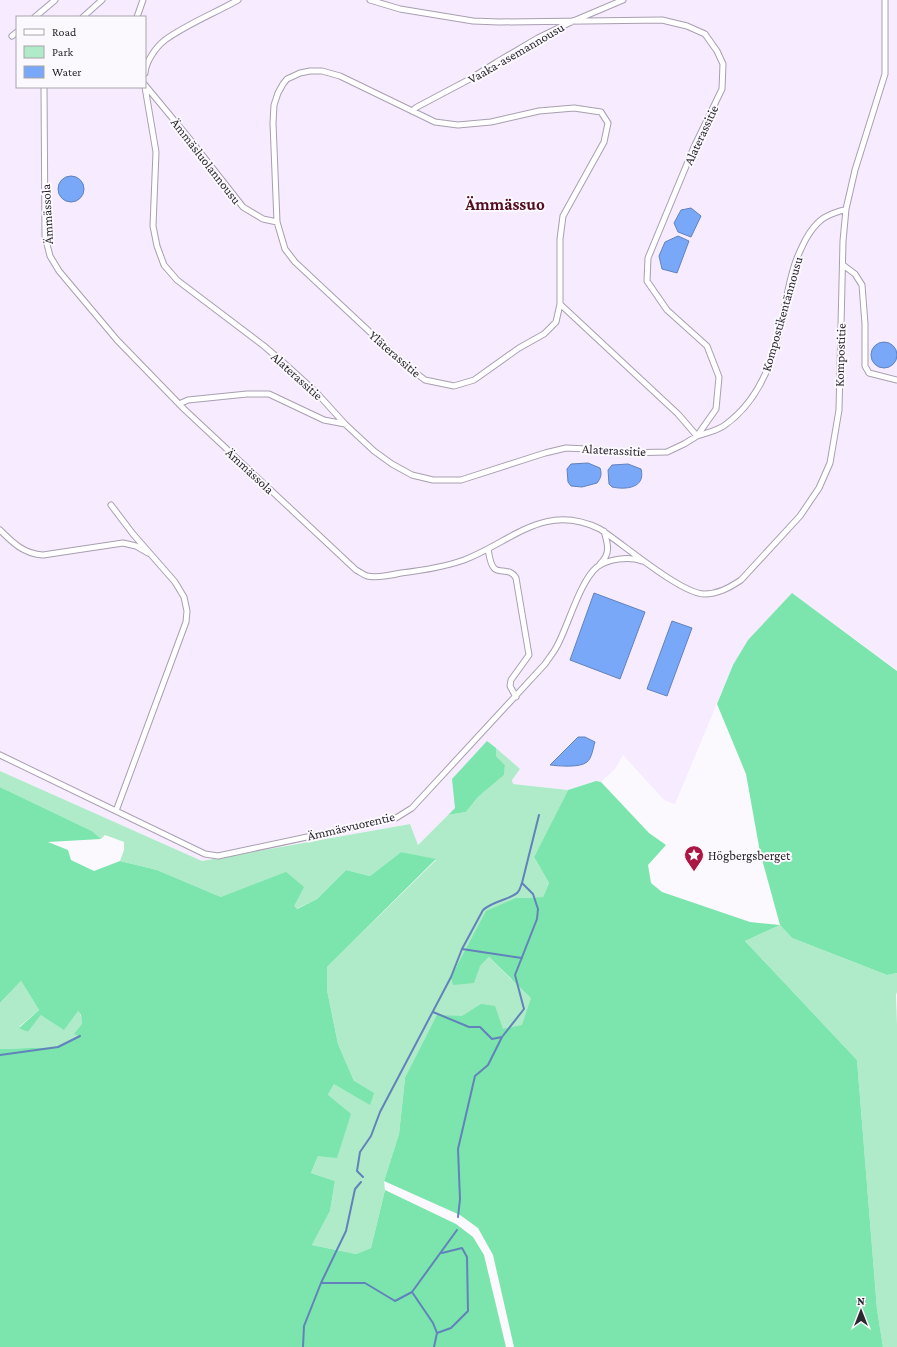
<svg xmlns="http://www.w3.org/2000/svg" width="897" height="1347" viewBox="0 0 897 1347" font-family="'Crimson Pro',serif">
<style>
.built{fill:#f6ebff;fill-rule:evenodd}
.green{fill:#afebc8}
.forest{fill:#7be5ad}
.water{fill:#79a8f8;stroke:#6282bc}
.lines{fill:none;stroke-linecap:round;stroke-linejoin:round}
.stream{stroke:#6282bc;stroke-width:2}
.minor-casing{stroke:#a89fb0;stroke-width:7}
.minor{stroke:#fff;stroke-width:5}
.labels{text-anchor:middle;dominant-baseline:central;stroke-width:4;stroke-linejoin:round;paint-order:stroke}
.street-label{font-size:13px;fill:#2c282f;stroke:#fbf9fd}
.poi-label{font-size:13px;fill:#2c282f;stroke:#fbf9fd;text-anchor:start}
.district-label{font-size:17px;font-weight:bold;fill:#530e20;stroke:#fbf9fd}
</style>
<rect width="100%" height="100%" fill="#fbf9fd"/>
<!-- built -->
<path class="built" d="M0 0H897V670L792 593 733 665 675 804 664 800 623 755 615 769 601 782 596 781 568 790 513 784 512 780 455 808 418 845 409 824 202 861 0 771ZM17 17H145V87H17Z"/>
<!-- green -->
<path class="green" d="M496 748 520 769 512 780 513 784 568 790 534 857 549 883 543 897 516 898 480 966 489 957 512 980 544 908 532 1081 405 1078 399 1134 384 1181 385 1190 371 1248 356 1254 312 1245 330 1211 335 1181 311 1173 318 1156 328 1095 334 1084 354 1081 338 1044 327 990V967L436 860 401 852 370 876 346 870 317 899 296 909 294 906 221 897 157 870 120 861 124 850V842L105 835 101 839 92 831 0 787V771L202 861 410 824 418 845 448 815 466 812 478 797 504 775 505 765 496 756Z
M780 925 792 938 887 975 897 973V992L896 995 897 1025V1347H883L877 1309 857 1060 745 941Z
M21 981 39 1010 19 1027 28 1032 41 1015 78 1011C84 1019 82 1027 80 1036L58 1047 0 1049V1003Z"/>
<!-- forest -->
<path class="forest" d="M792 593 897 671V973L887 975 792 938 780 925 745 941 857 1060 877 1309 883 1347H514L493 1255 478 1228 460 1215 384 1181 399 1134 405 1078 437 1015 462 1016 481 1004 495 1006 503 1029 522 1025 531 998 489 957 480 966 474 983 453 985 451 977 486 911 516 898 543 897 549 883 534 857 568 790 596 781 601 782 649 833 666 845 648 865 651 883 662 892 750 922 780 925 760 852 746 774 717 704 733 665 748 640Z
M487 741 496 748V756L505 765 504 775 478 797 466 812 448 815 455 808 452 779Z
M0 787 92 831 101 839 48 842 68 850 71 860 94 871 120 861 157 870 221 897 286 872 304 887 294 906 297 909 317 899 346 870 370 876 401 852 436 859 327 967V990L338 1044 354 1081 374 1093 370 1105 334 1084 328 1095 351 1114 337 1158 318 1156 311 1173 335 1181 330 1211 312 1245 356 1254 371 1248 385 1190 456 1224 473 1237 484 1255 506 1347H0V1049L58 1047 79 1036 74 1034 82 1024 81 1015 78 1011 64 1030 41 1015 28 1032 19 1028 39 1010 21 981 0 1003Z"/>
<!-- water -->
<path class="water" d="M58 189a13 13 0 1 1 26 0a13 13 0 1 1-26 0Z
M691 208 701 216 691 237 678 232 674 223 681 210Z
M678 236 689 241 677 273 662 269 659 256 665 242Z
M871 355a13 13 0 1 1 26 0a13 13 0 1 1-26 0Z
M588 463 600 468C602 474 601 478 597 483L582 487 571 486 568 482 567 469 571 464Z
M628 464 641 469C646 488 626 490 612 487L609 484 608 470 612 465Z
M594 593 645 612 620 679 570 660Z
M672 621 692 628 667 696 647 689Z
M578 737H585L595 742C593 748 592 758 587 762 580 768 558 766 550 765Z"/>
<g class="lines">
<!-- stream -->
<path class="stream" d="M462 949 522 958
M433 1012 469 1027H480L492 1039 502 1037
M0 1055 58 1047 80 1036
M363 1177 357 1171 360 1152 371 1136 380 1112 451 977 462 949 483 910C493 901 512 899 518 892 520 890 521 885 522 883L539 815
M458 1217 460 1199 458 1149 475 1076 488 1065 502 1037 524 1009 515 975 537 919 538 909 533 894 522 883
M321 1283H365L395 1301 412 1292
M437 1333 451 1328 468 1311 467 1257 462 1248 442 1253
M303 1347 304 1326 321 1283 346 1231 355 1189 361 1182
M434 1347 437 1333 433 1323 412 1292 457 1230"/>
<!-- minor casing -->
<g class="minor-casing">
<path id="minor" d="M35 17 55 0
M83 17 102 0
M137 17 143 0
M12 36 17 32
M310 71H322L340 76 435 122 458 125 491 122 539 111 574 108 601 112 608 123 604 142 563 216 560 239V304L556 322 544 334 519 348 474 380 454 386 425 380 403 363 295 262 285 249 277 222 273 123 274 105 278 93 283 84 287 79 300 73Z
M145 73C146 61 156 47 165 40 187 24 215 13 238 0
M145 85 188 137 243 207 263 219 277 222
M44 87 45 236 50 256 59 271 117 340 184 409 356 570C360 572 364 575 367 576 376 578 392 575 401 573 418 571 447 566 464 560 513 541 544 502 600 529 623 544 680 593 704 594 718 594 729 588 741 580L800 516 819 488 830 463 839 410 843 241 846 209 855 170 885 74V0
M145 87 156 152 153 226 157 246 164 265 177 280 264 346 286 365 315 391 345 424 374 451 392 464 412 475 433 480H461L545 453 566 448 587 449 624 453 667 452 684 444 697 436 716 409 719 377 707 346 667 310 647 281 648 258 694 147 722 89 723 64 717 51 705 34 687 26 662 20 499 22 473 21 400 9 370 0
M412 111 417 107 468 80 497 62 538 38 571 22 623 0
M843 265 855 274 862 285 865 324V366L869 373 897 380
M560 304 678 414 697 436C706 433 717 431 725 425 756 403 772 365 780 329 786 305 788 281 797 258 803 244 809 230 821 220 828 214 838 212 846 209
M179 404 188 400 247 394H269L324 420 345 424
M111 505 133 534 175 582 184 597 187 611 186 622 116 811
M0 530C13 543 24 554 43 555L123 543 136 546 148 553
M488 549C489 554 490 564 494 568 499 574 510 567 516 578L529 655 511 680 510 686 516 697
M600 564C611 553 608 545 604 531
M0 755 205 854 218 856 396 818 412 808 545 664C549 658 554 652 557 646 568 626 580 581 597 567 608 559 629 556 642 561"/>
</g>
<!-- minor -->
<use href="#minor" class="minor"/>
</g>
<!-- icons -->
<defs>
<g id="sight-pin" transform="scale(1)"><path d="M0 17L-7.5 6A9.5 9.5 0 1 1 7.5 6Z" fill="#ab1644" stroke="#fbf9fd"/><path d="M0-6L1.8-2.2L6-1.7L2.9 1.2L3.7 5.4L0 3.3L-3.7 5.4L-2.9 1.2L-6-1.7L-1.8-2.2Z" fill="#fff"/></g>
</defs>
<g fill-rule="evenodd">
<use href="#sight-pin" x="694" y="855"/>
</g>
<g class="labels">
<!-- street labels -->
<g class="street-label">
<text transform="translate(516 53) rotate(-30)">Vaaka-asemannousu</text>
<text transform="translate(701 135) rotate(-65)">Alaterassitie</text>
<text transform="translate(206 161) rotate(52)">Ämmäsluolannousu</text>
<text transform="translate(47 214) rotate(-93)">Ämmässola</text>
<text transform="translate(782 314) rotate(-74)">Kompostikentännousu</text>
<text transform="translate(395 354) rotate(41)">Yläterassitie</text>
<text transform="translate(840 355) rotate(-88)">Kompostitie</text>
<text transform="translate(297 376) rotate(42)">Alaterassitie</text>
<text transform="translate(614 450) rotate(3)">Alaterassitie</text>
<text transform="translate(250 471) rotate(43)">Ämmässola</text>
<text transform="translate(351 826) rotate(-13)">Ämmäsvuorentie</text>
</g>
<!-- poi labels -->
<g class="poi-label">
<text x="708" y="855">Högbergsberget</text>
</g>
<!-- district labels -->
<g class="district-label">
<text x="505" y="204">Ämmässuo</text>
</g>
</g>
<!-- legend -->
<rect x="16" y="16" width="130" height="72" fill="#fbf9fd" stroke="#a8a5ab"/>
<rect x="24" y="29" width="20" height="6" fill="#ffffff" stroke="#a8a5ab"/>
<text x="52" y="36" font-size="12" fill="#2c282f">Road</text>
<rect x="24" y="46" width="20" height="12" fill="#afebc8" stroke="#a8a5ab"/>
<text x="52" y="56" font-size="12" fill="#2c282f">Park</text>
<rect x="24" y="66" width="20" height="12" fill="#79a8f8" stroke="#a8a5ab"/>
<text x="52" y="76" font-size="12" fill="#2c282f">Water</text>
<!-- north arrow -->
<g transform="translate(861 1311)" stroke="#fbf9fd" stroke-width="3" paint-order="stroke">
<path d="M0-3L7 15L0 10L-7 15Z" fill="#2c282f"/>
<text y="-6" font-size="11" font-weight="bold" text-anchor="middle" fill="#2c282f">N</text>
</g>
</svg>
